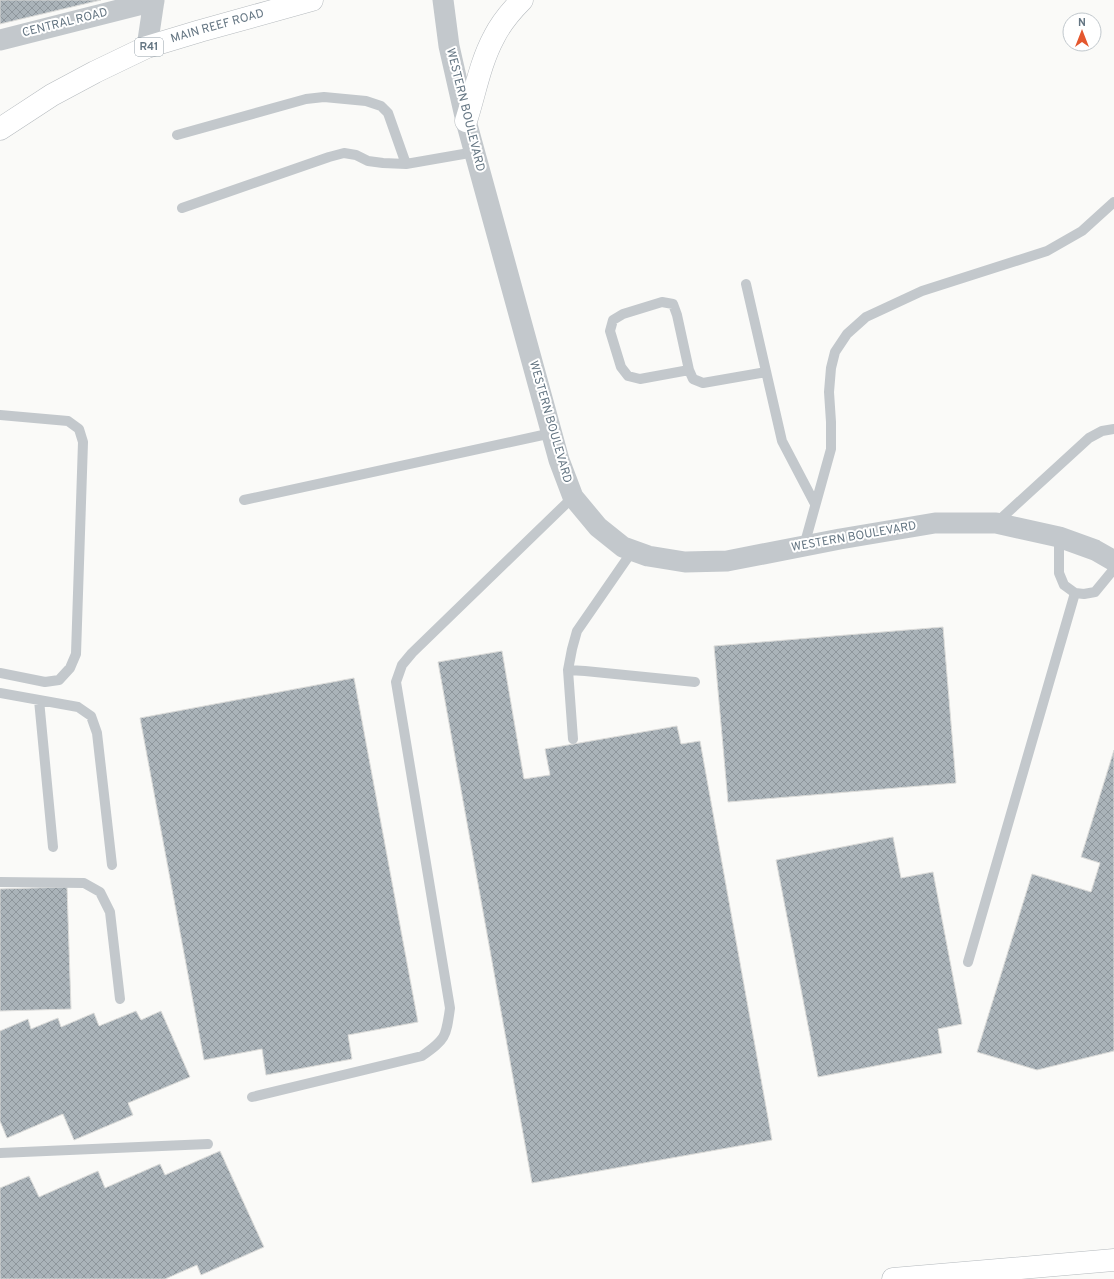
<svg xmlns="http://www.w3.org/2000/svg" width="1114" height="1279" viewBox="0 0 1114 1279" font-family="Overpass,sans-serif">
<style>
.building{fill:url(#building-cross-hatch);stroke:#dcdcda}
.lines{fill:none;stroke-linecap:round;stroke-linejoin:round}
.primary-casing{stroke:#b5babe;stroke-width:23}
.motorway-casing{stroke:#b4b9bd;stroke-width:23}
.service{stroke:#c3c8cc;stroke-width:10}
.minor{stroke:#c3c8cc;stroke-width:21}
.primary{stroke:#fff;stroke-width:22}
.motorway{stroke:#fff;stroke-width:22}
.labels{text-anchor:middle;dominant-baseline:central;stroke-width:4;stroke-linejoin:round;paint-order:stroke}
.shield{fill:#fff;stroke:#939fa8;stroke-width:1}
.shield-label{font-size:11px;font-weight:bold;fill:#657683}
.street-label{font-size:12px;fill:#657683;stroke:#fff}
</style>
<defs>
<pattern id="building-cross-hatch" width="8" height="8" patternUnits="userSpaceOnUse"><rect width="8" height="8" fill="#aab3b9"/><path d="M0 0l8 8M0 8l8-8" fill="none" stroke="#8e969c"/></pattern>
</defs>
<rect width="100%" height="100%" fill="#fafaf8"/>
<!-- building -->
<path class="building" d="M0 0H101L0 24Z
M943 627 956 783 728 802 714 646Z
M502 651 524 779 550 775 545 749 677 726 681 744 700 741 772 1140 532 1183 438 662Z
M354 678 418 1022 348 1035 352 1059 266 1075 262 1049 204 1060 140 718Z
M1114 750V1051L1037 1070 977 1052 1032 874 1091 892 1100 863 1081 857Z
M893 837 901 878 933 872 962 1024 938 1029 942 1053 818 1077 776 860Z
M67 887 71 1009 0 1011V889Z
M136 1011 141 1020 161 1011 190 1077 128 1103 133 1115 74 1140 63 1114 7 1138 0 1121V1031L28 1019 31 1029 58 1018 61 1027 94 1013 99 1026Z
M220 1151 264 1247 201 1275 197 1265 165 1279H0V1188L29 1176 39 1197 98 1171 105 1188 160 1164 165 1175Z"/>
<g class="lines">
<!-- primary casing -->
<g class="primary-casing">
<g id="primary">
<path d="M466 121C475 93 480 63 494 37 501 23 511 11 522 0"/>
<path id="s1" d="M0 129 52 95 95 72 147 47 200 31 312 0"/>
</g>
</g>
<!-- motorway casing -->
<g class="motorway-casing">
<path id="motorway" d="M893 1279 1114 1260"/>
</g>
<!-- service -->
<path class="service" d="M177 135 306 99 324 97 366 101 381 106 388 113 406 164
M182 208 329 157 344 153 356 155 368 161 383 163 406 164 475 152
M746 284 782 441 815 504
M689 370 677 315 673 304 662 302 623 314 613 320 610 331 621 367 628 376 640 379 689 370 693 379 703 383 766 372
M0 415 68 421 79 429 83 442 76 654 70 668 59 680 45 682 0 673
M244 500 552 433
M996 523 1089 438 1102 431 1114 429
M1059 537V573L1064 585 1075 593 1084 594 1095 592 1114 569
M804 546 831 449V422L829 392 831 368 835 352 847 334 866 317 922 291 1047 251 1082 231 1114 202
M633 550 577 631 572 649 568 670 585 671 695 682
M568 670 573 739
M0 693 78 707 91 716 97 733 112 865
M39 700 53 847
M0 882 84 883 100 892 110 912 120 999
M968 962 1075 593
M252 1097 422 1056C446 1039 446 1037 450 1008L396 682 402 665 412 653 573 497
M0 1153 208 1144"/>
<!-- minor -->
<path class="minor" d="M443 0 449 46 466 121 559 460 573 497 598 527 623 547 648 556 685 562 727 561 840 539 935 523H996L1059 537 1095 550 1114 561
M0 40 154 1
M147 47 154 0"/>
<!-- primary -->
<use href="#primary" class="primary"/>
<!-- motorway -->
<use href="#motorway" class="motorway"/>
</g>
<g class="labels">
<!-- shield labels -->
<rect class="shield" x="135" y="38" width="28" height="18" rx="3"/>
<g class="shield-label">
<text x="149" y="47">R41</text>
</g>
<!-- street labels -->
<g class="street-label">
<text transform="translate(65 23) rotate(-14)">CENTRAL ROAD</text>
<text stroke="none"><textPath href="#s1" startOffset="242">MAIN REEF ROAD</textPath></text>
<text transform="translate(465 110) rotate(76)">WESTERN BOULEVARD</text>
<text transform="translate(550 422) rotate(74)">WESTERN BOULEVARD</text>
<text transform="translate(854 537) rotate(-10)">WESTERN BOULEVARD</text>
</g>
</g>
<!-- north arrow -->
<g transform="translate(1082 32)"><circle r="19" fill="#ffffff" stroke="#c1c8cd"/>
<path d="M0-3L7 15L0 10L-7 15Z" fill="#e4572e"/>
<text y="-6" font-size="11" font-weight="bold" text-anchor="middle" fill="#657683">N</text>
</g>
</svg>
